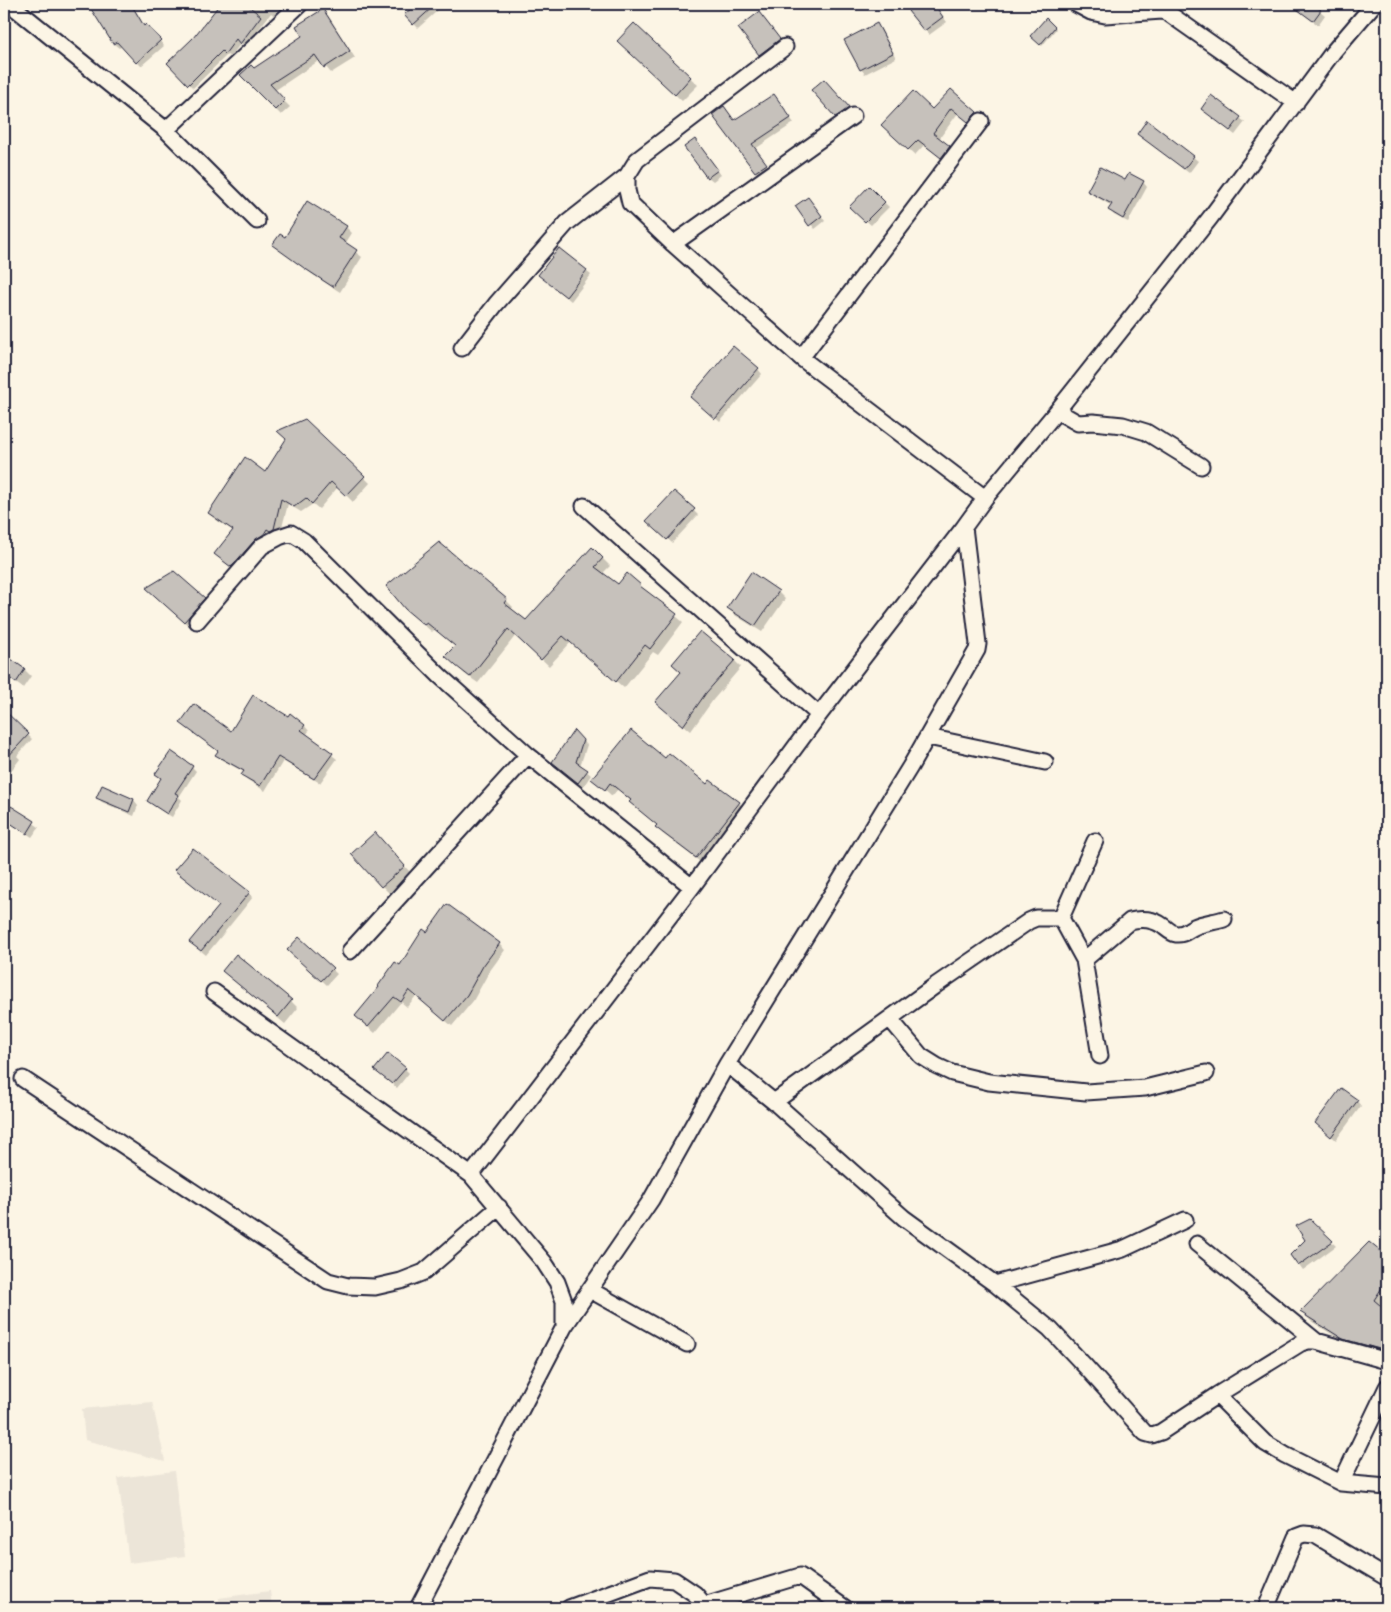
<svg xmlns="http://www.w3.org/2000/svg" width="1391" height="1612" viewBox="0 0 1391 1612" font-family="'Gochi Hand',sans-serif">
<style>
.built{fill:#ece5d8}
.shadow{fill:#0003}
.building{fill:#c6c1bb;stroke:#22223b}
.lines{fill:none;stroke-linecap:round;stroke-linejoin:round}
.minor-casing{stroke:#22223b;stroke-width:19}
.minor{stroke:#fcf5e5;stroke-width:15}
</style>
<rect width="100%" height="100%" fill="#fcf5e5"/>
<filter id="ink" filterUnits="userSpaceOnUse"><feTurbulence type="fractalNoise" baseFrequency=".02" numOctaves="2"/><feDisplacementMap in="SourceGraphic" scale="10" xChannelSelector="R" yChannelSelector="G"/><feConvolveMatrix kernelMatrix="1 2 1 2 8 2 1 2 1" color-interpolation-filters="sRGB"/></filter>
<g filter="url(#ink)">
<!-- built -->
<path class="built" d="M152 1402 165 1461 85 1440 82 1409Z
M174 1471 185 1556 129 1563 118 1478Z
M270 1591 272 1608H220L219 1598Z"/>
<!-- shadow -->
<path class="shadow" d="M90 4H132L145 27 151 30 164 46 141 66 122 46 119 48 114 44Z
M210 4H287L276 17 271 13 245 47 241 43 230 57 227 55 193 88 169 63 194 39 217 10Z
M418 4H445L418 28 406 15Z
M920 4H933L947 22 929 35 910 11Z
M1290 4H1311L1325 15 1318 25Z
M323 11 329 17 355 58 331 73 320 60 274 91 290 107 281 115 242 75 253 69 304 36Z
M763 18 783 44 764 59 760 54Z
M1046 20 1056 29 1042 46 1031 36Z
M634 25 698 85 682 101 619 41Z
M877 25 881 29 896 58 865 74 861 69Z
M828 85 853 113 841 121 836 116Z
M951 91 982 119 975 127 958 113 939 139 955 153 948 163 924 145 915 155 883 125 933 111Z
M774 96 794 123 755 149 770 169 760 176 756 172 735 121Z
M1212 97 1245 122 1235 135 1202 109Z
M1143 138 1193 157 1198 161 1189 173Z
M699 145 721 175 713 181 708 177Z
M1126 181 1143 182 1147 187 1128 222 1114 215 1110 210 1112 206 1093 195 1089 191Z
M869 188 889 207 871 225 851 207Z
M812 203 825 221 815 229 797 206Z
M346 227 352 233 345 244 362 257 340 292 312 274 274 244 285 239Z
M559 250 591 275 571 301 539 275Z
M758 369 762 374 720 422 696 401Z
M305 420 370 483 353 502 338 487 319 509 313 504 301 512 288 504 280 535 238 573 222 560 234 531 216 520 209 513 265 474Z
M674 492 698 515 672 543 648 521Z
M602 558 610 566 602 574 618 586H640L683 622 658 655 653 652 624 688 571 642 549 666 516 635 478 683 465 674 447 656 456 647 435 629 432 632 414 616 506 600 513 607 511 610 526 622Z
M778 592 785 599 762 632 735 615 728 608Z
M155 595 204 599 211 606 191 628Z
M4 656 25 670 31 676 23 688 4 675Z
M734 660 741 667 713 700 691 731 664 708Z
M7 715 32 739 17 756 20 759 4 780V718Z
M182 723 231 732 304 725 309 731 306 735 337 759 320 783 283 761 265 791 248 780 243 775 244 772 222 760 217 755 219 752Z
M575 732 587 745 580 766 591 775 583 787 558 767Z
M665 760 739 803 746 810 703 864 663 834 657 827 658 826 618 789 612 796 600 785Z
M192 767 196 771 179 797 182 800 172 817 153 805 148 801Z
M102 787 134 800 138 805 134 816 102 802 98 798Z
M11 807 39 827 32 837 4 818Z
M381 841 411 873 389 893 382 886Z
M249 893 253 897 206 955 195 946Z
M427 934 499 944 505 950 489 972 473 1001 452 1026 416 996 407 1007 401 1002 375 1033 362 1022 400 967Z
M299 939 337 974 327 985 289 950Z
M223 971 291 1001 298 1008 285 1024Z
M405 1069 409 1073 397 1088 380 1074Z
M1357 1101 1361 1106 1336 1140 1322 1128Z
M1310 1221 1336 1246 1303 1270 1292 1255 1307 1241Z
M1369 1243 1387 1259V1303L1383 1309 1387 1312V1357L1354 1348 1311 1321 1302 1312Z"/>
<!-- building -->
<path class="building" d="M88 4H131L144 26 146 24 161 40 136 63 117 42 113 44Z
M220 4H246L261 16 240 44 236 39 225 54 222 51 188 85 167 63 193 38Z
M416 4H436L413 25 404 15Z
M918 4H934L943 17 924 31 908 11Z
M1290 4H1313L1321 10 1313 21Z
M323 9 350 51 324 68 315 55 270 84 285 100 275 110 240 75 251 65 254 68 302 36 296 26Z
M759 12 780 39 759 55 738 28Z
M1046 18 1055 27 1040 45 1030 36Z
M634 23 691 77 675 95 617 41Z
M877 23 893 53 860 70 844 40Z
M824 79 850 108 835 117 811 90Z
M951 89 977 112 968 122 951 108 933 133 950 146 941 158 918 140 908 150 881 125 913 91 932 109Z
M774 94 791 118 752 144 767 164 755 172 712 115 724 106 734 120Z
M1211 95 1241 117 1230 131 1201 109Z
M1147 120 1194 156 1184 169 1137 134Z
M695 139 718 170 707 178 684 147Z
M1100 167 1125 180 1129 173 1144 181 1123 219 1108 210 1112 204 1087 191Z
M869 186 885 202 865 222 849 207Z
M808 197 822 216 809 226 795 206Z
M307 201 347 226 339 238 357 250 333 287 304 268 272 245 280 234 285 237Z
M559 248 587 270 566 297 538 275Z
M733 346 759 368 715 419 690 397Z
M305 419 365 476 346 496 331 482 312 504 306 498 294 507 281 499 274 529 270 531 267 529 264 534 255 540 231 567 214 554 233 530 208 513 245 457 265 472 286 439 277 431Z
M674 491 695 509 667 540 646 521Z
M439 542 507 599 504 603 526 620 592 547 603 558 595 567 618 584 627 573 641 585 640 586 677 614 650 649 645 645 616 682 563 636 541 660 508 629 470 677 456 666 445 656 455 646 427 623 424 625 405 609 386 586Z
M174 571 205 598 184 622 146 588Z
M751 572 779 591 755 626 727 608Z
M700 631 735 660 706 693 683 726 655 702 681 672 672 664Z
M4 654 25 669 16 683 4 674Z
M253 695 288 716 290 713 305 725 301 730 333 753 314 779 278 757 260 786 241 775 244 771 215 755 218 751 180 723 194 704 231 731Z
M4 710 29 734 4 761Z
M574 730 583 740 576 762 588 770 578 783 552 762Z
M631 730 665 758 669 753 707 784 710 780 740 802 696 858 655 827 657 825 629 802 631 800 610 783 605 790 591 779Z
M171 751 193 766 175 793 179 795 167 814 147 801 161 778 155 774Z
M102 785 134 799 129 812 96 798Z
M11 806 35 821 27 834 4 819Z
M375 832 405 866 381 887 351 854Z
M193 848 250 892 201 951 189 942 219 906 174 870Z
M447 904 500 943 483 966 467 995 445 1021 409 990 401 1002 394 997 368 1027 355 1016 379 987 378 986 395 962 400 965 423 929 427 932Z
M299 937 333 968 321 981 287 950Z
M236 954 292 1000 278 1017 222 971Z
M388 1053 406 1068 392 1084 374 1070Z
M1341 1088 1358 1100 1331 1137 1315 1123Z
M1310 1219 1333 1241 1298 1266 1290 1255 1305 1240 1296 1226Z
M1369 1242 1387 1257V1280L1374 1300 1387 1311V1351L1343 1339 1300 1312Z"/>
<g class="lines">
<!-- minor casing -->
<g class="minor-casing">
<path id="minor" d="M10 4 166 130 257 221
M1076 4 1091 12 1105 15 1162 11 1168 13 1296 103
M785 47 637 160 627 176V190L630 203 673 244 801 358 985 498
M166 130 300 4
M673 244 853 116
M462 348 496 304 567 223 627 176
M801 358 981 121
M1057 411 1078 423 1093 422 1123 425 1146 432 1201 466
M584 506 819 715
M197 621 262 546 279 537 291 533 304 541 440 676 528 755 692 887
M928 737 1045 762
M1061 918 1084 960 1100 1056
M1061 918 1095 841
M350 951 528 755
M1084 960 1130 921C1141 918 1154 919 1163 926 1167 929 1171 933 1176 934 1185 935 1187 930 1194 927 1203 923 1214 922 1224 919
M214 992 471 1175 544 1262 557 1282 564 1301V1327L418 1608
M890 1019 921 1056 937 1066 952 1073 989 1082 1086 1092 1145 1088 1206 1073
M727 1064 774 1102 904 1218 995 1284 1050 1329 1085 1366 1145 1433 1152 1435 1161 1432 1217 1395 1301 1343 1308 1341H1316L1387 1361
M23 1079 328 1281 348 1286 375 1287 401 1281 424 1272 499 1207
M774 1102 936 985 1029 921 1036 918H1061
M471 1175 692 887 819 715 964 527 985 498 1057 411 1210 218 1333 52 1374 4
M1197 1244 1316 1341
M995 1284 1123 1249 1185 1220
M590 1290 687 1344
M564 1327 651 1200 727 1064 910 767 977 650 978 644 964 527
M1217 1395 1265 1443 1285 1455 1341 1483 1387 1487
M1341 1483 1387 1387
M704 1605 800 1576 845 1608
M569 1608 650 1578 674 1580 695 1594 707 1608
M1266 1608 1296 1537 1304 1534 1315 1535 1387 1578"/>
</g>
<!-- minor -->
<use href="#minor" class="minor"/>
</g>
</g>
<!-- margin -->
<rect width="1391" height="1612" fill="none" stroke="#fcf5e5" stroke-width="20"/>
<rect x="10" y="10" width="1371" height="1592" fill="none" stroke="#22223b" stroke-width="2" filter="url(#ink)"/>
</svg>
